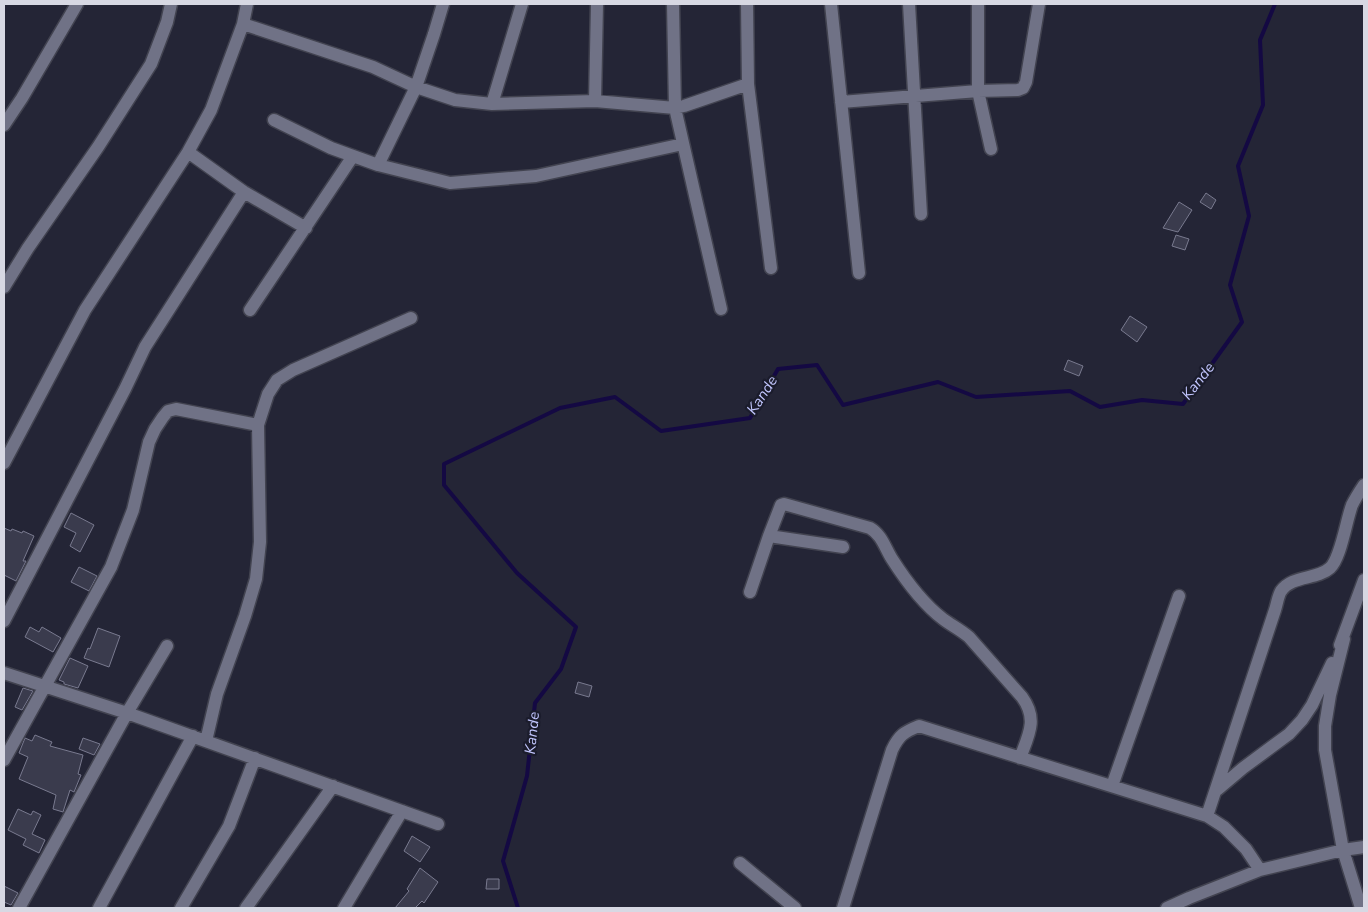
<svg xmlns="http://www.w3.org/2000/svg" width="1368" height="912" viewBox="0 0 1368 912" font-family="'Nunito Sans',sans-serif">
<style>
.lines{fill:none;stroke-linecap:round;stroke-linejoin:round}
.stream{stroke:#140943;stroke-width:4}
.building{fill:#3a3b4d;stroke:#797a8f}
.minor-casing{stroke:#424350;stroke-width:15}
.minor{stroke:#707286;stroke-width:12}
.labels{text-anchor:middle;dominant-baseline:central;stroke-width:4.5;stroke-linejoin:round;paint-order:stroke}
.water-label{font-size:15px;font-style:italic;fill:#c1c5fd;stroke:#1b1c2c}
</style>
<rect width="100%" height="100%" fill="#242536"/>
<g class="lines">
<!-- stream -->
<path class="stream" d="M518 908 503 861 527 776 535 703 561 669 576 627 517 573 444 485V464L560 408 615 397 661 431 750 418 778 369 817 365 843 405 938 382 976 397 1070 391 1100 407 1142 400 1183 404 1242 322 1230 285 1249 216 1238 166 1263 105 1260 40 1275 4"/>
</g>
<!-- building -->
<path class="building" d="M1206 193 1216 200 1211 209 1200 202Z
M1179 202 1192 210 1178 232 1163 228Z
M1176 235 1189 239 1185 250 1172 246Z
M1130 316 1147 327 1137 342 1121 330Z
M1068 360 1083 366 1079 376 1064 370Z
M71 513 94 525 80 552 70 546 76 533 64 527Z
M4 528 11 531 12 529 22 533 23 531 34 536 23 561H26L16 581 4 575Z
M79 567 97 576 89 591 71 582Z
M30 627 39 632 42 627 61 638 53 652 25 637Z
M98 628 120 636 109 667 84 658 88 648 90 649Z
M70 658 88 666 78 688 64 684V682L59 680Z
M578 682 592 686 589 697 575 693Z
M23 688 33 691 22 710 15 707Z
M35 735 52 742 50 746 83 755 78 774 81 775 74 792 70 790 63 812 53 809 56 795 19 779 28 757 19 753 25 738 32 741Z
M83 738 100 744 94 755 79 749Z
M18 809 31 815 33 811 41 815 32 834 45 840 39 853 23 845 26 839 8 830Z
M412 836 430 847 420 862 404 851Z
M420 868 438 882 424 903 422 901 415 908H395L409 891 407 889Z
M487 879H499V889H486Z
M4 886 18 893 11 905 4 902Z"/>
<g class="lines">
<!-- minor casing -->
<g class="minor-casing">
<path id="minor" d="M673 4 675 108 721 309
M747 4 748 84 771 268
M831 4 859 273
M909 4 921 214
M978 4V91L991 149
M243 24 373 67 416 87 455 100 492 104 595 101 675 108 684 106 748 84
M595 101 597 4
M841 102 978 91 1018 90 1023 88 1026 82 1039 4
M492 104 522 4
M274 120 331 148 353 156 378 165 450 183 536 176 683 144
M4 125 22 98 77 4
M188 152 244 192 306 228
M378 165 416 87 434 34 443 4
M4 287 28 248 98 147 151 64 167 22 171 4
M250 310 353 156
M4 463 85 310 188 152 211 110 243 24 247 4
M769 536 843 547
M750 592 769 536 781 505 784 504 870 528C882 535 885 548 892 559 906 581 922 603 943 619 951 625 961 630 969 637L1022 697C1038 719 1029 734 1020 758
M4 621 125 389 145 347 244 192
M1344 639 1330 695 1325 726V750L1343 850 1361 908
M1340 645 1364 580
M4 673 127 713 438 824
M206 741 217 694 245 616 256 579 260 542 258 425 268 394 277 380 293 370 411 318
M4 760 111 567 133 510 149 442 155 429 163 417 168 411 176 409 258 425
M1112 786 1179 596
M1217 790 1243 768 1289 734 1302 720 1312 705 1332 663
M1207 816 1275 610C1277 604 1278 596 1281 591 1292 575 1317 580 1330 568 1341 558 1346 521 1352 505 1355 499 1360 491 1364 485
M740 863 795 908
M19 908 127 713 167 646
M99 908 193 736
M181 908 229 826 255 758
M246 908 333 786
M344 908 402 811
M843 908 892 750C899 735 904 732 919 726L1207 816 1224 827 1246 849 1260 870
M1167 908 1189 898 1260 870 1343 850 1364 847"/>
</g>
<!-- minor -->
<use href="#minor" class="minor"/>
</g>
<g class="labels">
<!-- water labels -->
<g class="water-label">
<text transform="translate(1198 381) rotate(-52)">Kande</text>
<text transform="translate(762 395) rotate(-57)">Kande</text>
<text transform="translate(532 733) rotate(-84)">Kande</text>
</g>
</g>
<!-- border -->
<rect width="1368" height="912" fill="none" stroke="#d7d8e3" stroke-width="10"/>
</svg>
